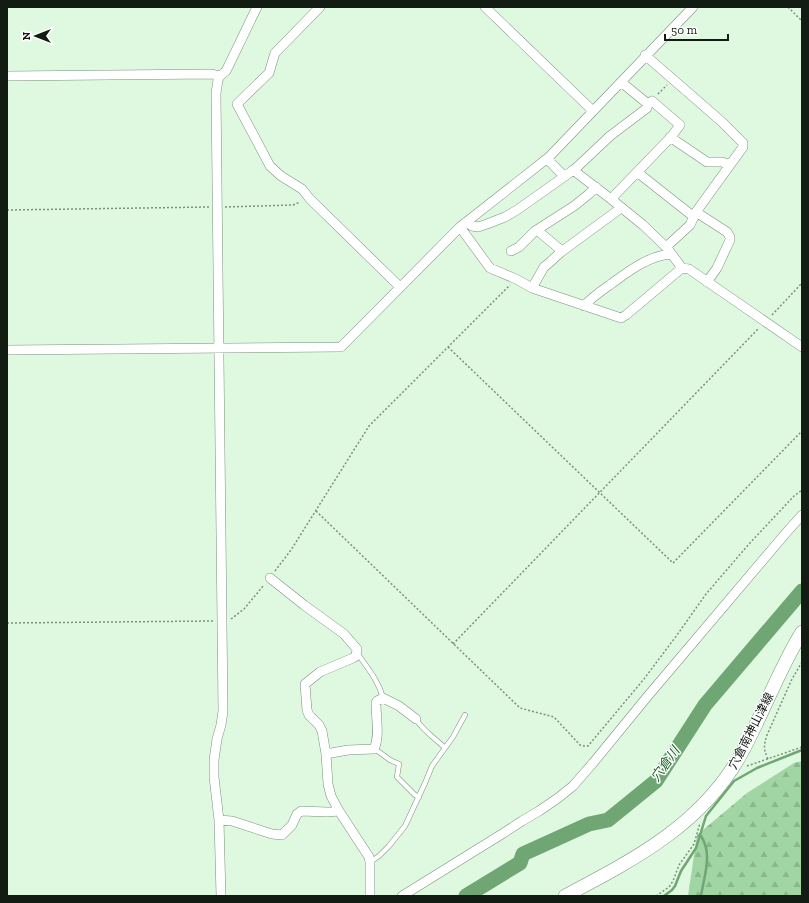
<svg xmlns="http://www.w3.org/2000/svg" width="809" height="903" viewBox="0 0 809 903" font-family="'Zilla Slab','Noto Sans JP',serif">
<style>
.forest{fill:url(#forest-firs)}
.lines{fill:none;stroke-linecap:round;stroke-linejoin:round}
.stream{stroke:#70a673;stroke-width:2.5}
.river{stroke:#70a673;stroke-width:15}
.lane-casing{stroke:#7a917b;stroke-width:5.5}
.street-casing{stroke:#7a917b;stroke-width:10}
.secondary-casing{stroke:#7a917b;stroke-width:14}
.path{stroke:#7d8f7e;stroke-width:1.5;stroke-dasharray:2 2;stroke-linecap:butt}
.lane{stroke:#fff;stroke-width:4.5}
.street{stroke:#fff;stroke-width:9}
.secondary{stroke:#fff;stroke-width:13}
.labels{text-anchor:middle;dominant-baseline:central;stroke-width:3;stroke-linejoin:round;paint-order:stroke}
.street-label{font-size:12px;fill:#131c13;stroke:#fefefe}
.water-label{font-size:13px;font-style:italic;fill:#1a6828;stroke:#fefefe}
</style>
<defs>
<pattern id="forest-firs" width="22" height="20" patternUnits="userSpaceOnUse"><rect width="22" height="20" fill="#a1d5a4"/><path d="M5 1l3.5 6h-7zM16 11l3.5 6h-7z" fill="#8ab68c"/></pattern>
</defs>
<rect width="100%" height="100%" fill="#dff9e0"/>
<!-- forest -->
<path class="forest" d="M802 761V896H688L697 835 747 793 794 763Z"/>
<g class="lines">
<!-- stream -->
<path class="stream" d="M701 836C713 854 704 876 701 896
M664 896 672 890 675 886 681 871 696 848 706 816 734 781 757 768 802 750"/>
<!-- river -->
<path class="river" d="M466 896 520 863 523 854 589 824 608 820 656 781 705 705 802 591"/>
<!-- lane casing -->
<g class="lane-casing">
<path id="lane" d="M356 656 360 657C369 670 379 682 383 698
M416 719C422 730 436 739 445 748
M375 749 390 760 399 764 397 777 415 795 419 797
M370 862 379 856 389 846 405 826 425 783 432 766 453 737 465 715"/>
</g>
<!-- street casing -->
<g class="street-casing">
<path id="street" d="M320 7 275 53 269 73 237 104 270 166 281 176 302 189 310 199 400 287
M485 7 593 111
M645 55 722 122 743 143V147L696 212 727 232 730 237V240L717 268 707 282
M7 76 212 74 220 76
M621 82 648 104 652 101 680 125 671 137 611 199 643 225 667 248 682 268
M670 137 707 162H722L730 165
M547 159 564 176
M573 170 611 199
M637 172 694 217
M466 222 472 226 478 227 487 224 505 217 517 210 575 169 610 136 647 108 648 104
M460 227 490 268 516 279 532 288 621 318 626 315 682 268 689 269 802 347
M537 230 562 251
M666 247 690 225 696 212
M511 251 519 247 535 231 574 206 589 194 596 187
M532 288 544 267 549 263 561 252 621 208
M584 306C592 297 601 291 611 284 629 271 648 256 671 254
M7 350 341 347 460 227 549 157 693 7
M270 578 304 605 344 634 357 649 356 656 353 658 320 672 305 684 307 710 309 715 319 725 322 731 326 754 328 784 331 796 339 811 369 857 370 862V896
M326 754 348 750 374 749C380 737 376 717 376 703L377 701 383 698 399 706 416 719
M219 820 232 821 272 834 282 835 292 825 297 814 301 811 327 812 339 811
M221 896 219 820 214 777V760L217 739 221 725 223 711 216 93 218 80 220 76 226 71 229 65 257 7
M402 896 502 834 522 821 539 811 558 798 573 786 593 763 647 697 785 534 802 515"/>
</g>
<!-- secondary casing -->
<g class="secondary-casing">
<path id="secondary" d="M565 896C633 860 702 825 741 754 763 714 778 671 802 632"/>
</g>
<!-- path -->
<path class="path" d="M788 7 802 21
M658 94 667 85
M225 207 293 205 300 202
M7 210 209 207
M772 315 802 283
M448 347 673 563 802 431
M316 511 520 708 554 717 580 745 584 746H588L644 679 677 635 706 594 749 544 794 496 802 490
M275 571 291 550 369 426 510 285
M231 619 244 609 264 585
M7 623 213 621
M453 644 759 328
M768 759C763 749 764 745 767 735L792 679 802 662
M747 766 802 747
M656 896 669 887 673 881 679 865 694 844 700 823"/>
<!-- lane -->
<use href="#lane" class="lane"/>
<!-- street -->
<use href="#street" class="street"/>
<!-- secondary -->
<use href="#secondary" class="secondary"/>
</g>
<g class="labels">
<!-- street labels -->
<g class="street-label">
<text transform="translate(751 731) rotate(-63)">穴倉南神山津線</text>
</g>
<!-- water labels -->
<g class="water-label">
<text transform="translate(665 764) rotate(-55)">穴倉川</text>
</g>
</g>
<!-- border -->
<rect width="809" height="903" fill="none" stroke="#131c13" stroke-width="16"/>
<!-- north arrow -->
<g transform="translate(36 36) rotate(270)" stroke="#fefefe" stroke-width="3" paint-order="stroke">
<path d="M0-3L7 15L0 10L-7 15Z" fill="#131c13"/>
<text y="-6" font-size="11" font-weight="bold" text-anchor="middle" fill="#131c13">N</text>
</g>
<!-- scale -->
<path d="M665 34v6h63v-6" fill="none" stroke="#131c13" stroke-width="2"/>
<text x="671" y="34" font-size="12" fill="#131c13" stroke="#fefefe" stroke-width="3" paint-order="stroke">50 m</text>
</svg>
